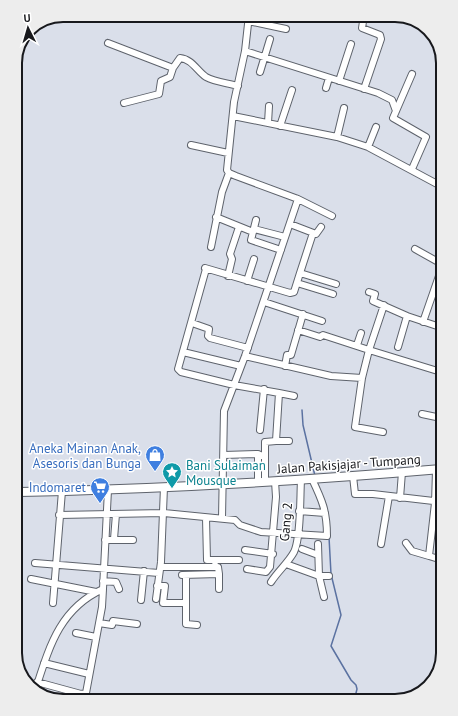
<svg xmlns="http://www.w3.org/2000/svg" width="458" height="716" viewBox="0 0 458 716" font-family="'PT Sans',sans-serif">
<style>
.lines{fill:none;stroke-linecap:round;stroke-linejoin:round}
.stream{stroke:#5b72a1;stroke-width:1.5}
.minor-casing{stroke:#5e636c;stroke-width:8}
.major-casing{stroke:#5e636c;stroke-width:10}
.minor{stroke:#fff;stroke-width:6}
.major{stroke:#fff;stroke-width:8}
.labels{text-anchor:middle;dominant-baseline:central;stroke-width:3;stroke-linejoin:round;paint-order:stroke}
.shop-label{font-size:13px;fill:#366cbe;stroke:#fff;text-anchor:end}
.street-label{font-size:13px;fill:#18191d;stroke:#fff}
.culture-label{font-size:13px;fill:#0d838f;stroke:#fff;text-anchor:start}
.rim{fill:none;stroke:#18191d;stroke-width:2}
</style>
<rect width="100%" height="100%" fill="#dadfea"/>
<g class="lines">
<!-- stream -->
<path class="stream" d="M302 410 303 425 315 476
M329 537 331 574 341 615 331 646 351 680 356 685 357 689 355 697"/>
<!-- minor casing -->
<g class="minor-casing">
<path id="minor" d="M364 15 362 28 380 35 381 39 364 89
M248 21 286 29
M108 43 173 68 180 58C192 59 197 71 206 77 215 82 228 83 238 86
M245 51 378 93 392 100 396 111
M260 72 270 39
M339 81 351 44
M326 88 329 78
M124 103 159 94 161 81 170 77 173 68
M233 116 337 137 368 147 439 185
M268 123 269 106
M280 126 292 90
M337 137 344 108
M191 145 228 153
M368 147 376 127
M412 169 426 137 393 118 412 74
M298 199 332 216
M216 217 253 232 251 240 281 250
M290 224 316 234 321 227
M254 229 285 237
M253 232 256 220
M211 247 222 192 229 173
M415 249 440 263
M205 268 290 293 294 292 300 273 336 284
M206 269 178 369 181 372 234 385 279 393 276 441H289
M300 273 313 233
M228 276 232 259 230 254 239 227
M247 281 254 259
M297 283 333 294
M369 292 375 294 373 301 407 316
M264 302 322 321
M423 322 440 273
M192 323 209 329 208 336 210 338 248 348
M298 330 320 337 323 335 369 350 384 305
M357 345 361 333
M398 347 407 316 440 327
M183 352 241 366
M245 356 331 376 362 378 369 350 441 372
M285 366 287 355H291L303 314
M362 378 355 427 383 432
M279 393 294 396
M422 414 441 418
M260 430 264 389
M258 454V482
M224 455 258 454 265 457V442L276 441
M436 470 435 503 429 556 442 560
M353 476 355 494H373L442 502
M265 481V457
M400 498 402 472
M299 511 325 513
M59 515 164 513 235 520 240 525 261 532 327 536C327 511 322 500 312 479
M206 518 207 560H215
M222 518 224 411 245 356 298 199 236 176 229 173 227 170 234 102 245 51 249 15
M114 539 116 514
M105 540H133
M406 543 412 551 429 556
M381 544 389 496
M302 549 318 555
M245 550 273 554
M215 562V560H239
M35 563 159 573
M286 564 319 576 318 544
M161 567H218L219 574 182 575
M247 569 266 572 270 567 276 497 275 481
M219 574V589
M186 575V624L197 625
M31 579 96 592
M103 581 116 582 119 589
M271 582C278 571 288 563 294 552 301 538 300 497 301 480
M157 586H165L163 603H185
M324 597 319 576H329
M156 599 161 562 164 487
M141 600 144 571
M53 603 62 491
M99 623 112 625 113 621 137 624
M76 633 96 637
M44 663 89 674
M37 682 81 694 86 693 102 607 103 589
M35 691C49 648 59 609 103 589L108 490"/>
</g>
<!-- major casing -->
<g class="major-casing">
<path id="major" d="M19 492C160 489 301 481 441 469"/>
</g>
<!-- minor -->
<use href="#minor" class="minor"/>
<!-- major -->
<use href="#major" class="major"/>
</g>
<!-- icons -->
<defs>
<g id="shop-pin" transform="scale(1)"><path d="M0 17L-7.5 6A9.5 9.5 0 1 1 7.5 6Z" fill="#3f7fe0" stroke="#fff"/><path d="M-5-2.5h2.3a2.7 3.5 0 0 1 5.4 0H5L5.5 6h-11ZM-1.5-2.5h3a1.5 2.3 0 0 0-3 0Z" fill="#fff"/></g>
<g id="sight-pin" transform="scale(1)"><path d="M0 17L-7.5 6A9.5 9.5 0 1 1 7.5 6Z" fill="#0f9aa8" stroke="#fff"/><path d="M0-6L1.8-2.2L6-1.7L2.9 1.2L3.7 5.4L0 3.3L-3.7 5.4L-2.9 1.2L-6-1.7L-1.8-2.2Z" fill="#fff"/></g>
<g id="supermarket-pin" transform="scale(1)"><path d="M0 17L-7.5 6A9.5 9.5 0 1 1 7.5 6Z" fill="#3f7fe0" stroke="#fff"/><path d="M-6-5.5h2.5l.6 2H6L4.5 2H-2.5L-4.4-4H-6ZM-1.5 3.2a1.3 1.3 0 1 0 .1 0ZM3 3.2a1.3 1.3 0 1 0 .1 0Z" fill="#fff"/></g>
</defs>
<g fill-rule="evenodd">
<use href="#shop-pin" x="155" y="455"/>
<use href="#sight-pin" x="172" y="472"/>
<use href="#supermarket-pin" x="100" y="487"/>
</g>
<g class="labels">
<!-- shop labels -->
<g class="shop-label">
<text x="141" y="448">Aneka Mainan Anak,<tspan x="141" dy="15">Asesoris dan Bunga</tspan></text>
<text x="86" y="487">Indomaret</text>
</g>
<!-- street labels -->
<g class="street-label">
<text transform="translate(349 464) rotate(-4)">Jalan Pakisjajar - Tumpang</text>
<text transform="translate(286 522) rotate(-85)">Gang 2</text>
</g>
<!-- culture labels -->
<g class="culture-label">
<text x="186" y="465">Bani Sulaiman<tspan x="186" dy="15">Mousque</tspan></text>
</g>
</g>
<!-- crop -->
<path d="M0 0H458V716H0ZM63 22H395A41 41 0 0 1 436 63V653A41 41 0 0 1 395 694H63A41 41 0 0 1 22 653V63A41 41 0 0 1 63 22Z" fill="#ededed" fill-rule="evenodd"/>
<path class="rim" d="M63 22H395A41 41 0 0 1 436 63V653A41 41 0 0 1 395 694H63A41 41 0 0 1 22 653V63A41 41 0 0 1 63 22Z"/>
<!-- north arrow -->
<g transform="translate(28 28) rotate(355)" stroke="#ffffff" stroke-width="3" paint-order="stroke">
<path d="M0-3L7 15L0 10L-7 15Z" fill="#18191d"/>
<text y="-6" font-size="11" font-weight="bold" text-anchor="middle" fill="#18191d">U</text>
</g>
</svg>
